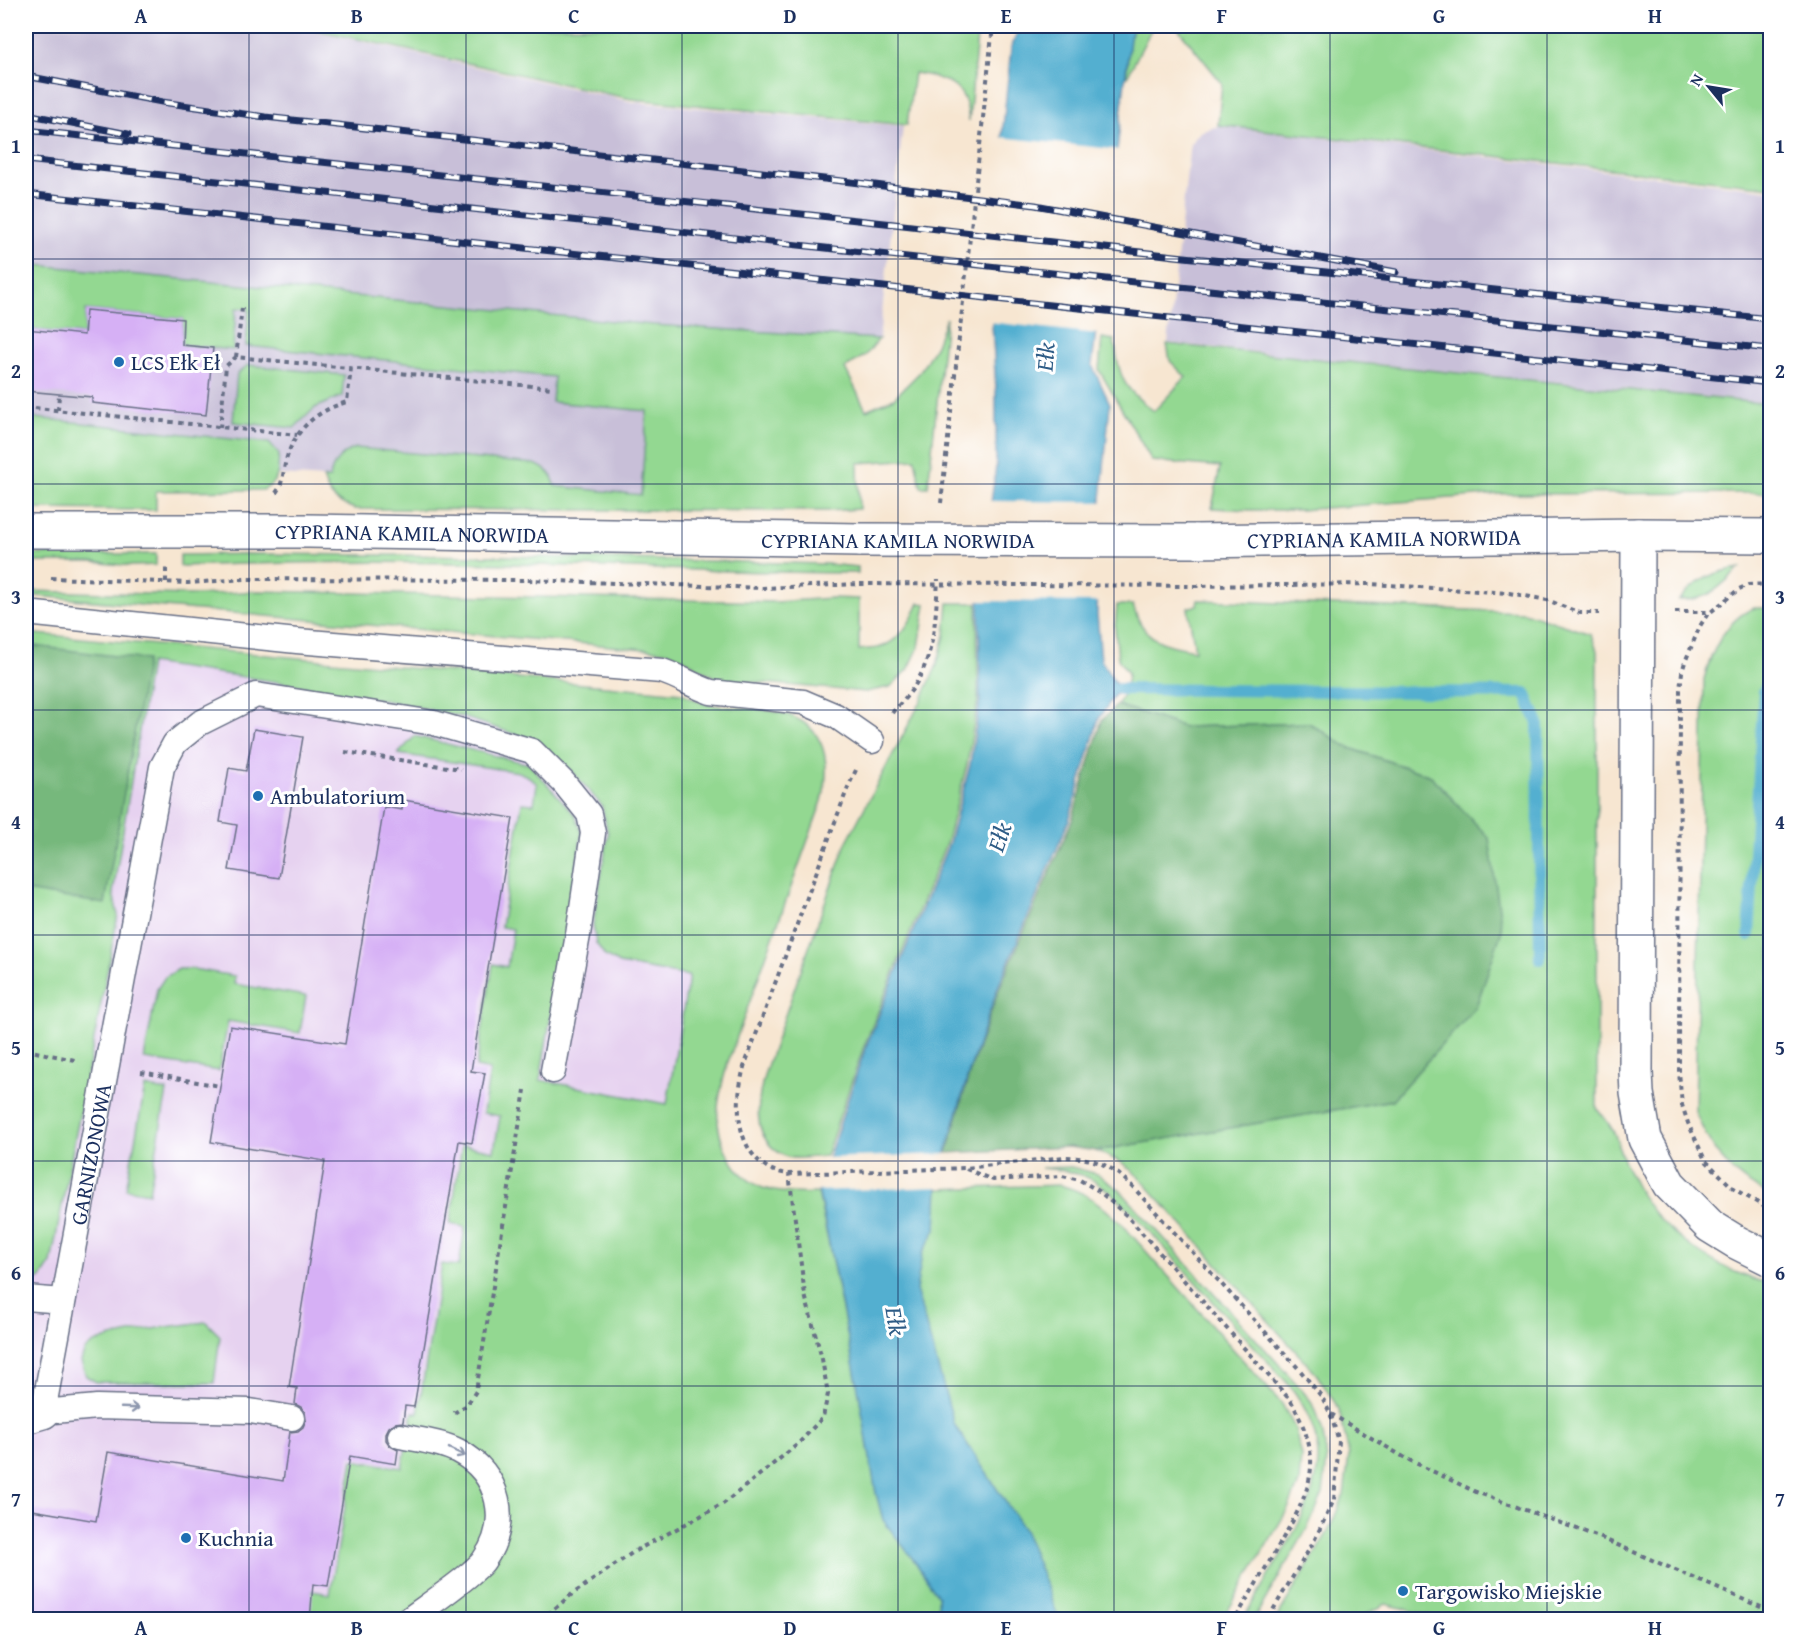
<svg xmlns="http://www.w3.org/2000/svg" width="1796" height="1645" viewBox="0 0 1796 1645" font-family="'Gentium Book Plus',serif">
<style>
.built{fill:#e6d2f0}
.industrial{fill:#c8bfd8}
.green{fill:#93d891;stroke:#578478;stroke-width:1.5}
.forest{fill:#76b87b;stroke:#48746c;stroke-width:1.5}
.water{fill:#52afd0;stroke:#366f97;stroke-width:1.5}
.pier{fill:#f7e6d1}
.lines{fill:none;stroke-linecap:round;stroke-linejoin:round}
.stream{stroke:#52afd0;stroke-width:12}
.building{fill:#d6b0f5}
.service-casing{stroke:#686f86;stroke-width:27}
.minor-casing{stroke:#686f86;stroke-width:36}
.tertiary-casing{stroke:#686f86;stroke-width:36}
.path{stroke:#686f86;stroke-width:4;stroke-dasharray:4.5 4.5;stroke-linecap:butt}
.service{stroke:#fff;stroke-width:24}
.minor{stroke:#fff;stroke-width:33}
.tertiary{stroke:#fff;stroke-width:33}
.rail-casing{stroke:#1b2f5e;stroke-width:7}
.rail{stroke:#fff;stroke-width:4.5;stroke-dasharray:14;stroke-linecap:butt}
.tertiary-bridge-casing{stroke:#686f86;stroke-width:36;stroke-linecap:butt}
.path-bridge{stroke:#686f86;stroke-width:4;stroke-dasharray:4.5 4.5;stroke-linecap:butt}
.tertiary-bridge{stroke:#fff;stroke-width:33}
.oneway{stroke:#8d97ae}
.grid{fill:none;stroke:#1b2f5e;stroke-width:1.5;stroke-opacity:0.55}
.poi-dot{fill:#1f6fb2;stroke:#fff;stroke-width:2}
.labels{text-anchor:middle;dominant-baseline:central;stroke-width:6;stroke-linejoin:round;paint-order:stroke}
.poi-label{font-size:22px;fill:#1b2f5e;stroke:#fff;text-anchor:start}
.street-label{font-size:22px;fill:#1b2f5e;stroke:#fff}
.water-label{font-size:24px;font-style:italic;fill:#2e5c86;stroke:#fff}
.neatline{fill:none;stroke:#1b2f5e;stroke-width:2}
.grid-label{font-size:20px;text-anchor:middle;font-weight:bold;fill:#1b2f5e}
</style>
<rect width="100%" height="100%" fill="#fff"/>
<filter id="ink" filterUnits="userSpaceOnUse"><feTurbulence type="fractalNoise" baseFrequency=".0167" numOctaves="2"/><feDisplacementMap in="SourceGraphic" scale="12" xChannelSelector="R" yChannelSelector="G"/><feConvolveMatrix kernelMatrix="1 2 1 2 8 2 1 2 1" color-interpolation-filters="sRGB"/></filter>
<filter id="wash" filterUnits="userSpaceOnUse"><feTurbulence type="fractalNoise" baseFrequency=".008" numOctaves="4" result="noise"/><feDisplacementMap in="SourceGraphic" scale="24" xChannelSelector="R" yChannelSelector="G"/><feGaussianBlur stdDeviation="1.35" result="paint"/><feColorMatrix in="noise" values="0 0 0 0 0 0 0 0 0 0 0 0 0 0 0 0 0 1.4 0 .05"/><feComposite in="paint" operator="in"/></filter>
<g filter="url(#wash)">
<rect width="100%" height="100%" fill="#f7e6d1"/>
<!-- built -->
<path class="built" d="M149 659 752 734 624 1448 490 1619H26V894Z"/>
<!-- industrial -->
<path class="industrial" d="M26 26H292L633 102 903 126 879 339 654 328 26 266Z
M1218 126 1770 190V403L1168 343 1190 144 1200 132Z
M26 287 236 308 662 346 647 501 267 474 26 476Z"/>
<!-- green -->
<path class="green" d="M298 26H978L969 121C968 113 967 101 961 93 951 80 930 75 914 73L907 125 631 99Z
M1134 26H1153L1126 79 1130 38Z
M1176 26H1770V187L1218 125 1222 83Z
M26 264 653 325 879 339 866 355 845 368 866 410 894 398 920 372 936 345 946 318 928 487H921L915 459 858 463 859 509 827 511 355 509C336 502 329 498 323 478H330C332 463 342 453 356 448L535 464C546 469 553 474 555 486L641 495 647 411 552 402 554 377 246 346 249 309 236 308 233 350 182 345 183 319 86 310 84 335 26 329Z
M1102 338 1114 340C1120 378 1122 388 1154 411L1186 377 1170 361 1167 344 1770 404V493L1501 494 1300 510H1250L1212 508 1220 467 1152 461 1099 370Z
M248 365 344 375 342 396 315 408 294 428 233 422 237 374Z
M26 417 269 443 279 454C277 472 281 481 263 490L156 491V510L26 509Z
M26 554H156V565L133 566 91 562H26Z
M253 554 502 556 827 564 858 567V573C740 573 622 567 503 564 396 561 287 562 180 566V555Z
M1740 568C1718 588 1711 600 1679 600 1696 580 1715 571 1740 568Z
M26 591 197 595 258 591 776 602 831 598 859 599V650C865 649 872 649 878 648 900 642 911 621 919 603L926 604 919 647 908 670 890 687 866 692 718 679 680 657 668 652 656 650 26 595Z
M1198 600 1524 612 1591 634 1597 651V1108C1603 1116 1611 1125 1615 1135 1618 1142 1619 1150 1622 1157 1626 1167 1631 1176 1636 1186 1663 1236 1717 1270 1770 1284V1619L1446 1620 1386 1604 1357 1619H1276L1328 1532 1344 1495 1349 1455 1339 1409 1317 1375 1139 1177 1121 1162 1096 1151 1392 1100 1431 776 1347 747 1309 723 1184 727 1117 705 1126 691 1128 673 1118 659 1115 628 1117 605H1133C1143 641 1162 644 1195 650L1188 608 1197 605Z
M948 603H977L978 700 967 765 947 841 863 1049 826 1156C817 1157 792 1160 785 1156 749 1139 757 1099 766 1069L846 843 921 701 937 665 945 635Z
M1754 608H1770V1195C1731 1178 1710 1150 1695 1111L1704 679C1711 652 1726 619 1754 608Z
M26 633 682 693C690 697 699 702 707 704 728 709 751 707 772 711 823 719 833 755 822 801L728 1062C724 1077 719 1092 718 1108 715 1139 733 1176 763 1188 781 1194 800 1194 818 1193L857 1382 876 1493 883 1520 916 1563 938 1596 939 1619H286L295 1588 330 1594 353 1460 402 1468 413 1412 418 1413 442 1264 459 1266 465 1227 450 1224 462 1145 494 1151 500 1116 483 1113 490 1070 476 1067 493 964 507 967 513 929 501 927 522 803 534 804 537 784 531 778 519 772 398 754 415 736 529 764 575 815 582 833 540 1080 667 1104 689 976 619 964 605 956 596 943 593 925 608 834 602 806 572 771 538 742 463 717 394 702 278 682 150 663 113 893 118 915 51 1263 41 1278 26 1286Z
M179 969H193L235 976 234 984 306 996 300 1033 228 1021 219 1071 144 1059 157 989 165 977Z
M145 1087 167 1091 149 1193 126 1189Z
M1071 1167 1097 1174 1120 1190 1295 1382 1311 1401 1322 1429 1327 1459 1323 1494 1307 1529 1254 1619H1243C1256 1597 1269 1574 1283 1552 1318 1491 1337 1448 1290 1386L1130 1210C1097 1180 1087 1171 1041 1168Z
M1060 1185C1089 1193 1100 1204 1121 1223L1282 1404 1295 1428 1301 1456 1299 1483 1288 1509 1223 1619H1059L1024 1530 954 1424 916 1290 922 1254 936 1229 938 1189Z
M206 1322 220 1336 214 1383 96 1382 86 1376 81 1362C82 1358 83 1352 86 1349 100 1333 183 1325 206 1322Z"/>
<!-- forest -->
<path class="forest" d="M26 645 147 660 105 904 26 891Z
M1117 705 1184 727 1309 723 1347 747 1431 776 1489 838 1502 930 1476 1007 1392 1100 1096 1151 1069 1147 947 1153 971 1068 999 989 1072 820 1102 720Z"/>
<!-- water -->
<path class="water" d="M1020 26H1134L1130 38 1092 365 1110 404 1101 499 1097 614 1101 660 1119 689 1099 718 1069 820 998 987 970 1068 938 1180 936 1229 922 1254 916 1290 954 1424 1024 1530 1059 1619H939L938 1596 916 1563 883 1520 876 1493 857 1382 818 1189 865 1049 949 843 970 765 980 700 979 592 996 466V390L992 324 997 187 1011 48Z"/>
<!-- pier -->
<path class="pier" d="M999 137 1120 150 1098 334 989 322 994 187Z
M988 501 1104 502 1101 602 976 601V591Z
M948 1154 941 1180V1187L816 1191 825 1158Z"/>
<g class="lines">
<!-- stream -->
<path class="stream" d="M1119 689 1525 693 1538 723 1540 959
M1749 935 1764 692 1770 680"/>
</g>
<g id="blocks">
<!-- building -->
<path class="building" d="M86 310 183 319 182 345 213 348 206 415 92 403V397L26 391V329L84 335Z
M254 729 303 737 279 878 229 870 237 825 220 822 229 768 246 771Z
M403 800 513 818 471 1071 485 1073 472 1143 459 1141 414 1407 405 1406 403 1422 395 1423 389 1427 386 1433V1440L390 1446 398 1450 396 1464 350 1456 328 1586 313 1584 310 1620H26V1509L96 1521 108 1452 283 1481 290 1432 298 1431 303 1427 306 1420 305 1412 301 1407 295 1404 297 1388 289 1387 325 1161 211 1142 230 1026 345 1044 384 807 402 810Z"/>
</g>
</g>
<g filter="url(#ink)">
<use href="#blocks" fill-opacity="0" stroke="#686f86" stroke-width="1.5"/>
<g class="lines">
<!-- service casing -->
<g class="service-casing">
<g id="service">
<path d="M26 613 297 641 662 671C680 677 693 686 711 692L803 702 836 716 872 741"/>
<path d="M26 1298 63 1301"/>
<path id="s1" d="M292 1418 250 1411 97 1407 43 1412 162 767 175 743 200 723 256 695 434 723 532 751 564 783 589 814 593 833 578 935 553 1071"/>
<path d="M400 1436C419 1440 441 1442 458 1451 500 1473 511 1522 484 1560 481 1565 475 1569 471 1573 451 1590 430 1604 408 1620"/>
</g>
</g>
<!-- minor casing -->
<g class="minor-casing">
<path id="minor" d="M26 1417 43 1412"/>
</g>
<!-- tertiary casing -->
<g class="tertiary-casing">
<g id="tertiary">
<path id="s2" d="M26 531H308L860 540"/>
<path d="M1638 535 1636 1072 1637 1093 1645 1139 1669 1184 1710 1226 1736 1242 1770 1259"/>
<path id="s3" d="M1194 541 1638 535 1770 536"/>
</g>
</g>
<!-- path -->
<path class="path" d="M242 308 236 357 552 388
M26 407 297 435
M58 410 59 394
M220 428 226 366 236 357
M276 493C285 480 282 471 287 457 296 428 318 410 347 402L351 368
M941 503 993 26
M51 578 188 583 245 579 527 580 763 588 860 584
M166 582V568
M1770 584 1748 585 1739 589 1707 615 1700 626 1685 662 1682 672 1680 690 1679 1072 1682 1105 1688 1123 1705 1160 1734 1189 1770 1210
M1194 586 1372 584 1509 593 1547 600 1580 613H1599
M1675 612H1710
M892 713C901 702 912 692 918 680 935 649 936 614 938 579
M345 752 461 769
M856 770 848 787 744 1067C735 1102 734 1149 770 1169 775 1172 783 1173 789 1174L966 1168 1065 1157C1097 1158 1110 1165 1132 1186L1299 1369 1322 1397 1330 1413 1339 1441 1334 1500 1313 1543 1267 1620
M26 1050 75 1060
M141 1072 220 1086
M966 1169 993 1180 1062 1176 1080 1180 1099 1191 1127 1216 1291 1401C1301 1420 1309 1437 1311 1458 1313 1492 1291 1523 1275 1552 1262 1574 1248 1597 1235 1620
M454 1413 467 1405 476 1391 525 1090
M1331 1414 1407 1459 1476 1492 1599 1537 1770 1611
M541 1620 571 1595 635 1551 723 1504 798 1444 823 1417 828 1394 822 1359 805 1295 789 1174"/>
<!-- service -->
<use href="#service" class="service"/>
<!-- minor -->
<use href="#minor" class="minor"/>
<!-- tertiary -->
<use href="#tertiary" class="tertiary"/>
<!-- rail casing -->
<g class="rail-casing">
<path id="rail" d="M26 76 162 102 265 117 851 182 1035 205 1396 272
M26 114 128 134
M26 130 894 224 1175 256 1770 319
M26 160 1171 286 1770 349
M26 194 1770 383"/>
</g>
<!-- rail -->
<use href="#rail" class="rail"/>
<!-- tertiary-bridge casing -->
<g class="tertiary-bridge-casing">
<path id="tertiary-bridge" d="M860 540 1194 541"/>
</g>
<!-- path-bridge -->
<path class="path-bridge" d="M860 584 1194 586"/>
<!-- tertiary-bridge -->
<use href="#tertiary-bridge" class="tertiary-bridge"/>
</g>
<!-- one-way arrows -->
<defs><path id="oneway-shaft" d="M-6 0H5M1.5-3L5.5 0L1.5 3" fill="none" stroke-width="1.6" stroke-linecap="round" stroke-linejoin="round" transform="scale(1.5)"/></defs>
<g class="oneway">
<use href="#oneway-shaft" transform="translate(130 1408) rotate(2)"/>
<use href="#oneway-shaft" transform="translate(457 1452) rotate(26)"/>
</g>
</g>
<!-- grid -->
<path class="grid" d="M249 26V1620M466 26V1620M682 26V1620M898 26V1620M1114 26V1620M1330 26V1620M1547 26V1620M26 259H1770M26 484H1770M26 710H1770M26 935H1770M26 1161H1770M26 1386H1770"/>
<!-- markers -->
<g class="poi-dot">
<circle cx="119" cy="362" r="6"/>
<circle cx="258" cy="796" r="6"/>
<circle cx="186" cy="1538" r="6"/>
<circle cx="1403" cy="1591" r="6"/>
</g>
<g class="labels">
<!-- poi labels -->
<g class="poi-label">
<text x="131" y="362">LCS Ełk Eł</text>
<text x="270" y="796">Ambulatorium</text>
<text x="198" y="1538">Kuchnia</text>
<text x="1415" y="1591">Targowisko Miejskie</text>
</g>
<!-- street labels -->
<g class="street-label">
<text stroke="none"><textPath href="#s2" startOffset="386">CYPRIANA KAMILA NORWIDA</textPath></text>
<text stroke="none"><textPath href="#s3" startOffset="190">CYPRIANA KAMILA NORWIDA</textPath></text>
<text x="898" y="540">CYPRIANA KAMILA NORWIDA</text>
<text stroke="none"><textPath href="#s1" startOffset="512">GARNIZONOWA</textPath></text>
</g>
<!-- water labels -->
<g class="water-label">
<text transform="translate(1045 357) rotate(-86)">Ełk</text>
<text transform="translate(999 837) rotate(-71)">Ełk</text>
<text transform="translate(896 1321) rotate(81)">Ełk</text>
</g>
</g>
<!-- margin -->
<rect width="1796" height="1645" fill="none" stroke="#fff" stroke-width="66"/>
<!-- north arrow -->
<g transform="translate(1709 87) rotate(300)" stroke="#ffffff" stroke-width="4.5" paint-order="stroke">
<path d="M0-4.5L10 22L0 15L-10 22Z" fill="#1b2f5e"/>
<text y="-9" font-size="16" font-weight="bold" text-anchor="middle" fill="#1b2f5e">N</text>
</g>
<rect x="33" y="33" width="1730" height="1579" class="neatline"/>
<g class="grid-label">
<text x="141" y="23">A</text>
<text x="357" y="23">B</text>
<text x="574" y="23">C</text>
<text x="790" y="23">D</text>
<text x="1006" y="23">E</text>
<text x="1222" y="23">F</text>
<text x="1439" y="23">G</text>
<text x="1655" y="23">H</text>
<text x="16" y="153">1</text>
<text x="1780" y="153">1</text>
<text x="16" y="378">2</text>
<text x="1780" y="378">2</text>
<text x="16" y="604">3</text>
<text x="1780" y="604">3</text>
<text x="16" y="829">4</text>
<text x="1780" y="829">4</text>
<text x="16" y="1055">5</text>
<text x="1780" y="1055">5</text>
<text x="16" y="1280">6</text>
<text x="1780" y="1280">6</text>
<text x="16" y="1506">7</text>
<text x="1780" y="1506">7</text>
<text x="141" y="1635">A</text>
<text x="357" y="1635">B</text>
<text x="574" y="1635">C</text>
<text x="790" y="1635">D</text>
<text x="1006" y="1635">E</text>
<text x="1222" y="1635">F</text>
<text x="1439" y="1635">G</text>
<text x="1655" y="1635">H</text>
</g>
</svg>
